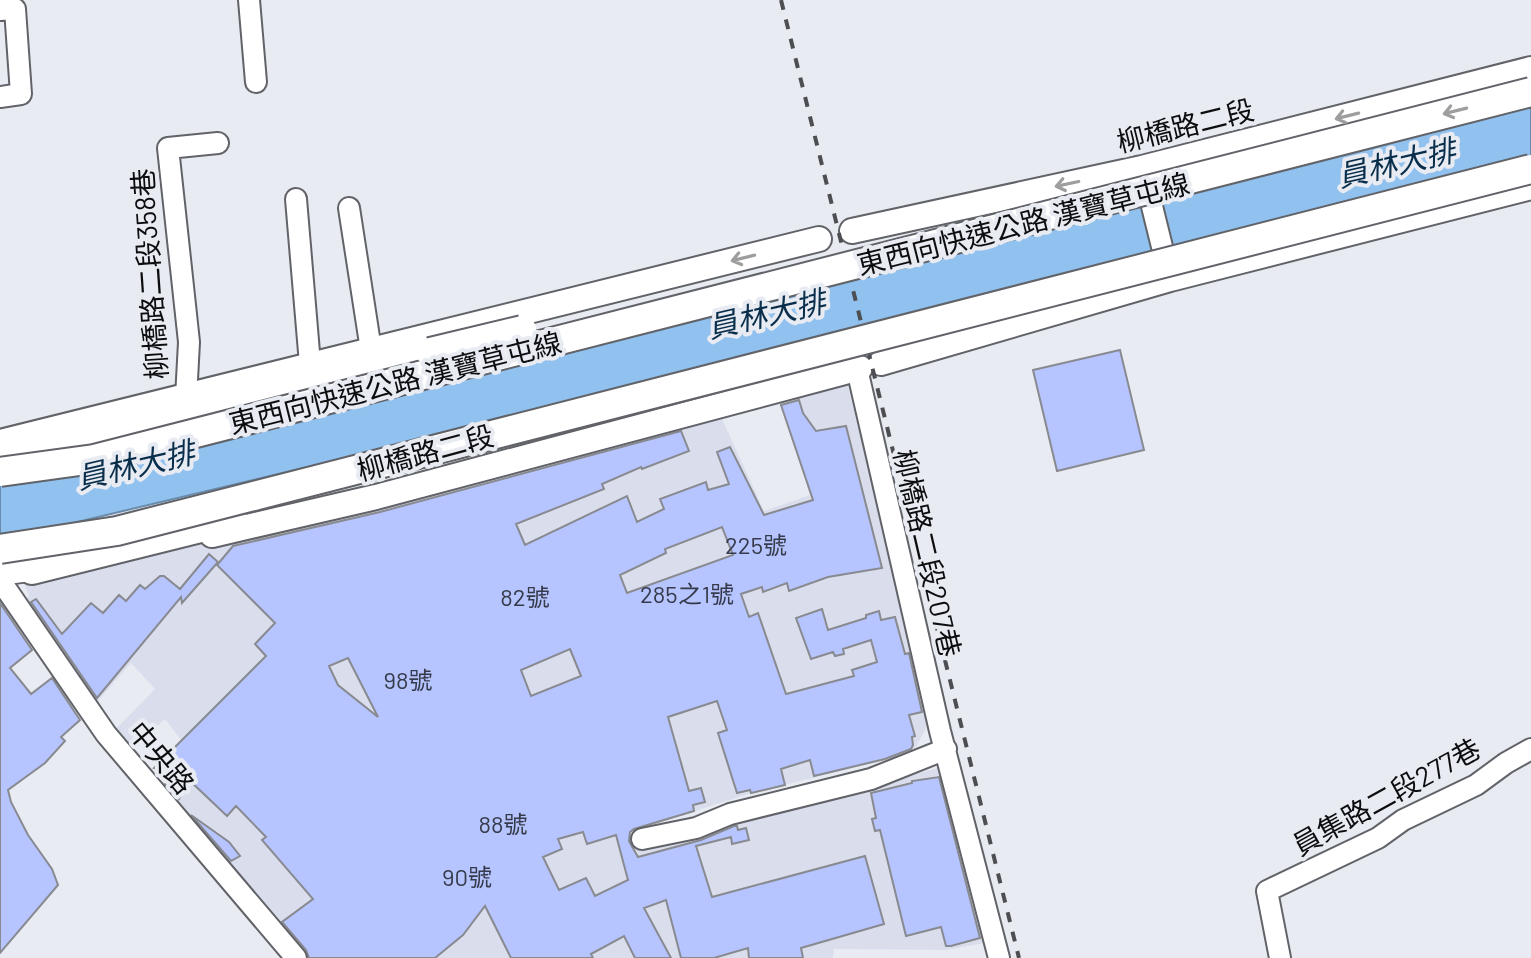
<svg xmlns="http://www.w3.org/2000/svg" width="1531" height="958" viewBox="0 0 1531 958" font-family="Barlow,'Noto Sans TC',sans-serif">
<style>
.built{fill:#dadeec}
.water{fill:#91c2ef;stroke:#698cac;stroke-width:2}
.building{fill:#b6c5ff;stroke:#888a90;stroke-width:2;fill-rule:evenodd}
.lines{fill:none;stroke-linecap:round;stroke-linejoin:round}
.minor-casing{stroke:#616369;stroke-width:24}
.major-casing{stroke:#616369;stroke-width:28}
.highway-casing{stroke:#616369;stroke-width:32}
.minor{stroke:#fff;stroke-width:20}
.major{stroke:#fff;stroke-width:24}
.highway{stroke:#fff;stroke-width:28}
.rail{stroke:#4d4e52;stroke-width:4;stroke-dasharray:10 10;stroke-linecap:butt}
.highway-bridge-casing{stroke:#616369;stroke-width:32;stroke-linecap:butt}
.highway-bridge{stroke:#fff;stroke-width:28}
.oneway{stroke:#9e9e9f}
.labels{text-anchor:middle;dominant-baseline:central;stroke-width:8;stroke-linejoin:round;paint-order:stroke}
.number-label{font-size:24px;fill:#363b4b}
.street-label{font-size:28px;fill:#0c0d0f;stroke:#e9ebf3}
.water-label{font-size:30px;font-style:italic;fill:#082e4b;stroke:#e9ebf3}
</style>
<rect width="100%" height="100%" fill="#e9ebf3"/>
<!-- built -->
<path class="built" d="M846 379 928 702 926 728 916 747 905 755 748 794 633 831 640 851 780 811 785 806 935 769 945 762 990 942 946 950 834 949 833 958H307L281 923 217 848 155 802 171 773 154 768 182 741 165 719 125 756 114 731 155 689 131 663 96 703 24 601 29 596 23 580 119 564 240 535 718 410 764 511 810 495 778 396Z"/>
<!-- water -->
<path class="water" d="M1531 101V159L612 394 27 534 0 535V483Z"/>
<!-- building -->
<path class="building" d="M1120 350 1144 450 1057 471 1033 370Z
M799 400 803 413 816 431 846 426 882 568 828 577 789 591 787 583 763 592 762 587 741 594 749 617 758 613 786 694 854 676 852 670 877 662 871 640 843 649 844 654 835 656 833 652 811 659 796 618 822 609 828 630 866 618V615L879 611 881 620 895 617 905 654 909 653 922 712 909 715 915 736 912 737 913 745 911 749 885 759 814 776 810 760 781 769 785 785 751 793 750 790 737 793 718 733 727 730 717 701 668 717 689 791 701 788 705 802 693 805 694 811 634 829 630 832 629 841 638 857 701 840 734 826H737L738 830 746 828 749 840 732 844 731 837 696 846 712 897 865 856 884 924 801 948 803 958H749L748 948 714 958H681L666 900 644 908 671 958H635L624 936 591 954 593 958H511L485 906 463 935 435 958H309L306 950 282 922 313 899 262 840 266 837 236 806 227 816 189 780 179 799 165 784 171 773 154 768 266 656 255 644 275 623 217 565 233 546 380 512 681 431 689 451 642 469 641 467 602 484 604 489 516 524 525 545 627 496 637 522 664 509 660 499 706 482 708 490 729 484 717 452 730 447 764 515 813 500 781 405ZM722 527 733 555 627 593 620 575 666 553 665 549ZM570 649 581 676 531 696 521 670ZM348 658 378 717 338 685 329 666ZM583 832 587 844 616 835 628 880 595 896 586 878 559 890 543 857 562 849 558 839Z
M209 554 218 562 182 603 181 597 97 698 31 602 36 599 62 634 91 603 103 613 119 595 126 601 140 585 145 589 160 576H164L180 589Z
M0 603 32 650 10 668 31 694 52 678 80 720 61 737 65 741 45 763 8 790 11 802 28 835 52 869 58 885 0 953Z
M939 777 980 938 951 946H946L941 927 906 936 880 830 875 831 872 819 876 818 871 793 912 783V781Z
M191 815 229 842 240 856 231 861Z"/>
<g class="lines">
<!-- minor casing -->
<g class="minor-casing">
<path id="minor" d="M249 0 256 82
M0 10 15 9 21 94 0 97
M1145 178 1169 275
M296 199 310 364
M349 208 371 350
M857 369 940 731 999 958
M186 398 189 342 168 148 218 143
M0 580 106 734 296 958
M642 839 696 828 730 814 871 779 946 749
M1280 958 1267 891 1378 838 1403 820 1476 785 1506 763 1531 749"/>
</g>
<!-- major casing -->
<g class="major-casing">
<path id="major" d="M852 231 1142 168 1531 69
M881 363 1170 279 1531 187
M0 442 819 239
M212 535 376 497 860 368
M0 573 50 566"/>
</g>
<!-- highway casing -->
<g class="highway-casing">
<path id="highway" d="M0 455H16L430 352
M32 570 233 520"/>
</g>
<!-- minor -->
<use href="#minor" class="minor"/>
<!-- major -->
<use href="#major" class="major"/>
<!-- highway -->
<use href="#highway" class="highway"/>
<!-- rail -->
<path class="rail" d="M781 0 1019 958"/>
<!-- highway-bridge casing -->
<g class="highway-bridge-casing">
<path id="highway-bridge" d="M430 352 522 330
M0 472 94 459 1531 92
M0 549 117 531 1531 169"/>
</g>
<!-- highway-bridge -->
<use href="#highway-bridge" class="highway-bridge"/>
</g>
<!-- one-way arrows -->
<defs><path id="oneway-shaft" d="M-6 0H5M1.5-3L5.5 0L1.5 3" fill="none" stroke-width="1.6" stroke-linecap="round" stroke-linejoin="round" transform="scale(2)"/></defs>
<g class="oneway">
<use href="#oneway-shaft" transform="translate(1455 111) rotate(166)"/>
<use href="#oneway-shaft" transform="translate(1347 116) rotate(166)"/>
<use href="#oneway-shaft" transform="translate(1067 184) rotate(168)"/>
<use href="#oneway-shaft" transform="translate(743 258) rotate(166)"/>
</g>
<g class="labels">
<!-- number labels -->
<g class="number-label">
<text x="756" y="544">225號</text>
<text x="687" y="593">285之1號</text>
<text x="525" y="596">82號</text>
<text x="408" y="679">98號</text>
<text x="503" y="823">88號</text>
<text x="467" y="876">90號</text>
</g>
<!-- street labels -->
<g class="street-label">
<text transform="translate(1185 125) rotate(-14)">柳橋路二段</text>
<text transform="translate(1023 223) rotate(-14)">東西向快速公路 漢寶草屯線</text>
<text transform="translate(149 274) rotate(-94)">柳橋路二段358巷</text>
<text transform="translate(395 382) rotate(-14)">東西向快速公路 漢寶草屯線</text>
<text transform="translate(425 452) rotate(-15)">柳橋路二段</text>
<text transform="translate(928 553) rotate(77)">柳橋路二段207巷</text>
<text transform="translate(162 757) rotate(50)">中央路</text>
<text transform="translate(1386 796) rotate(-29)">員集路二段277巷</text>
</g>
<!-- water labels -->
<g class="water-label">
<text transform="translate(1396 162) rotate(-13)">員林大排</text>
<text transform="translate(766 313) rotate(-13)">員林大排</text>
<text transform="translate(135 464) rotate(-13)">員林大排</text>
</g>
</g>
</svg>
